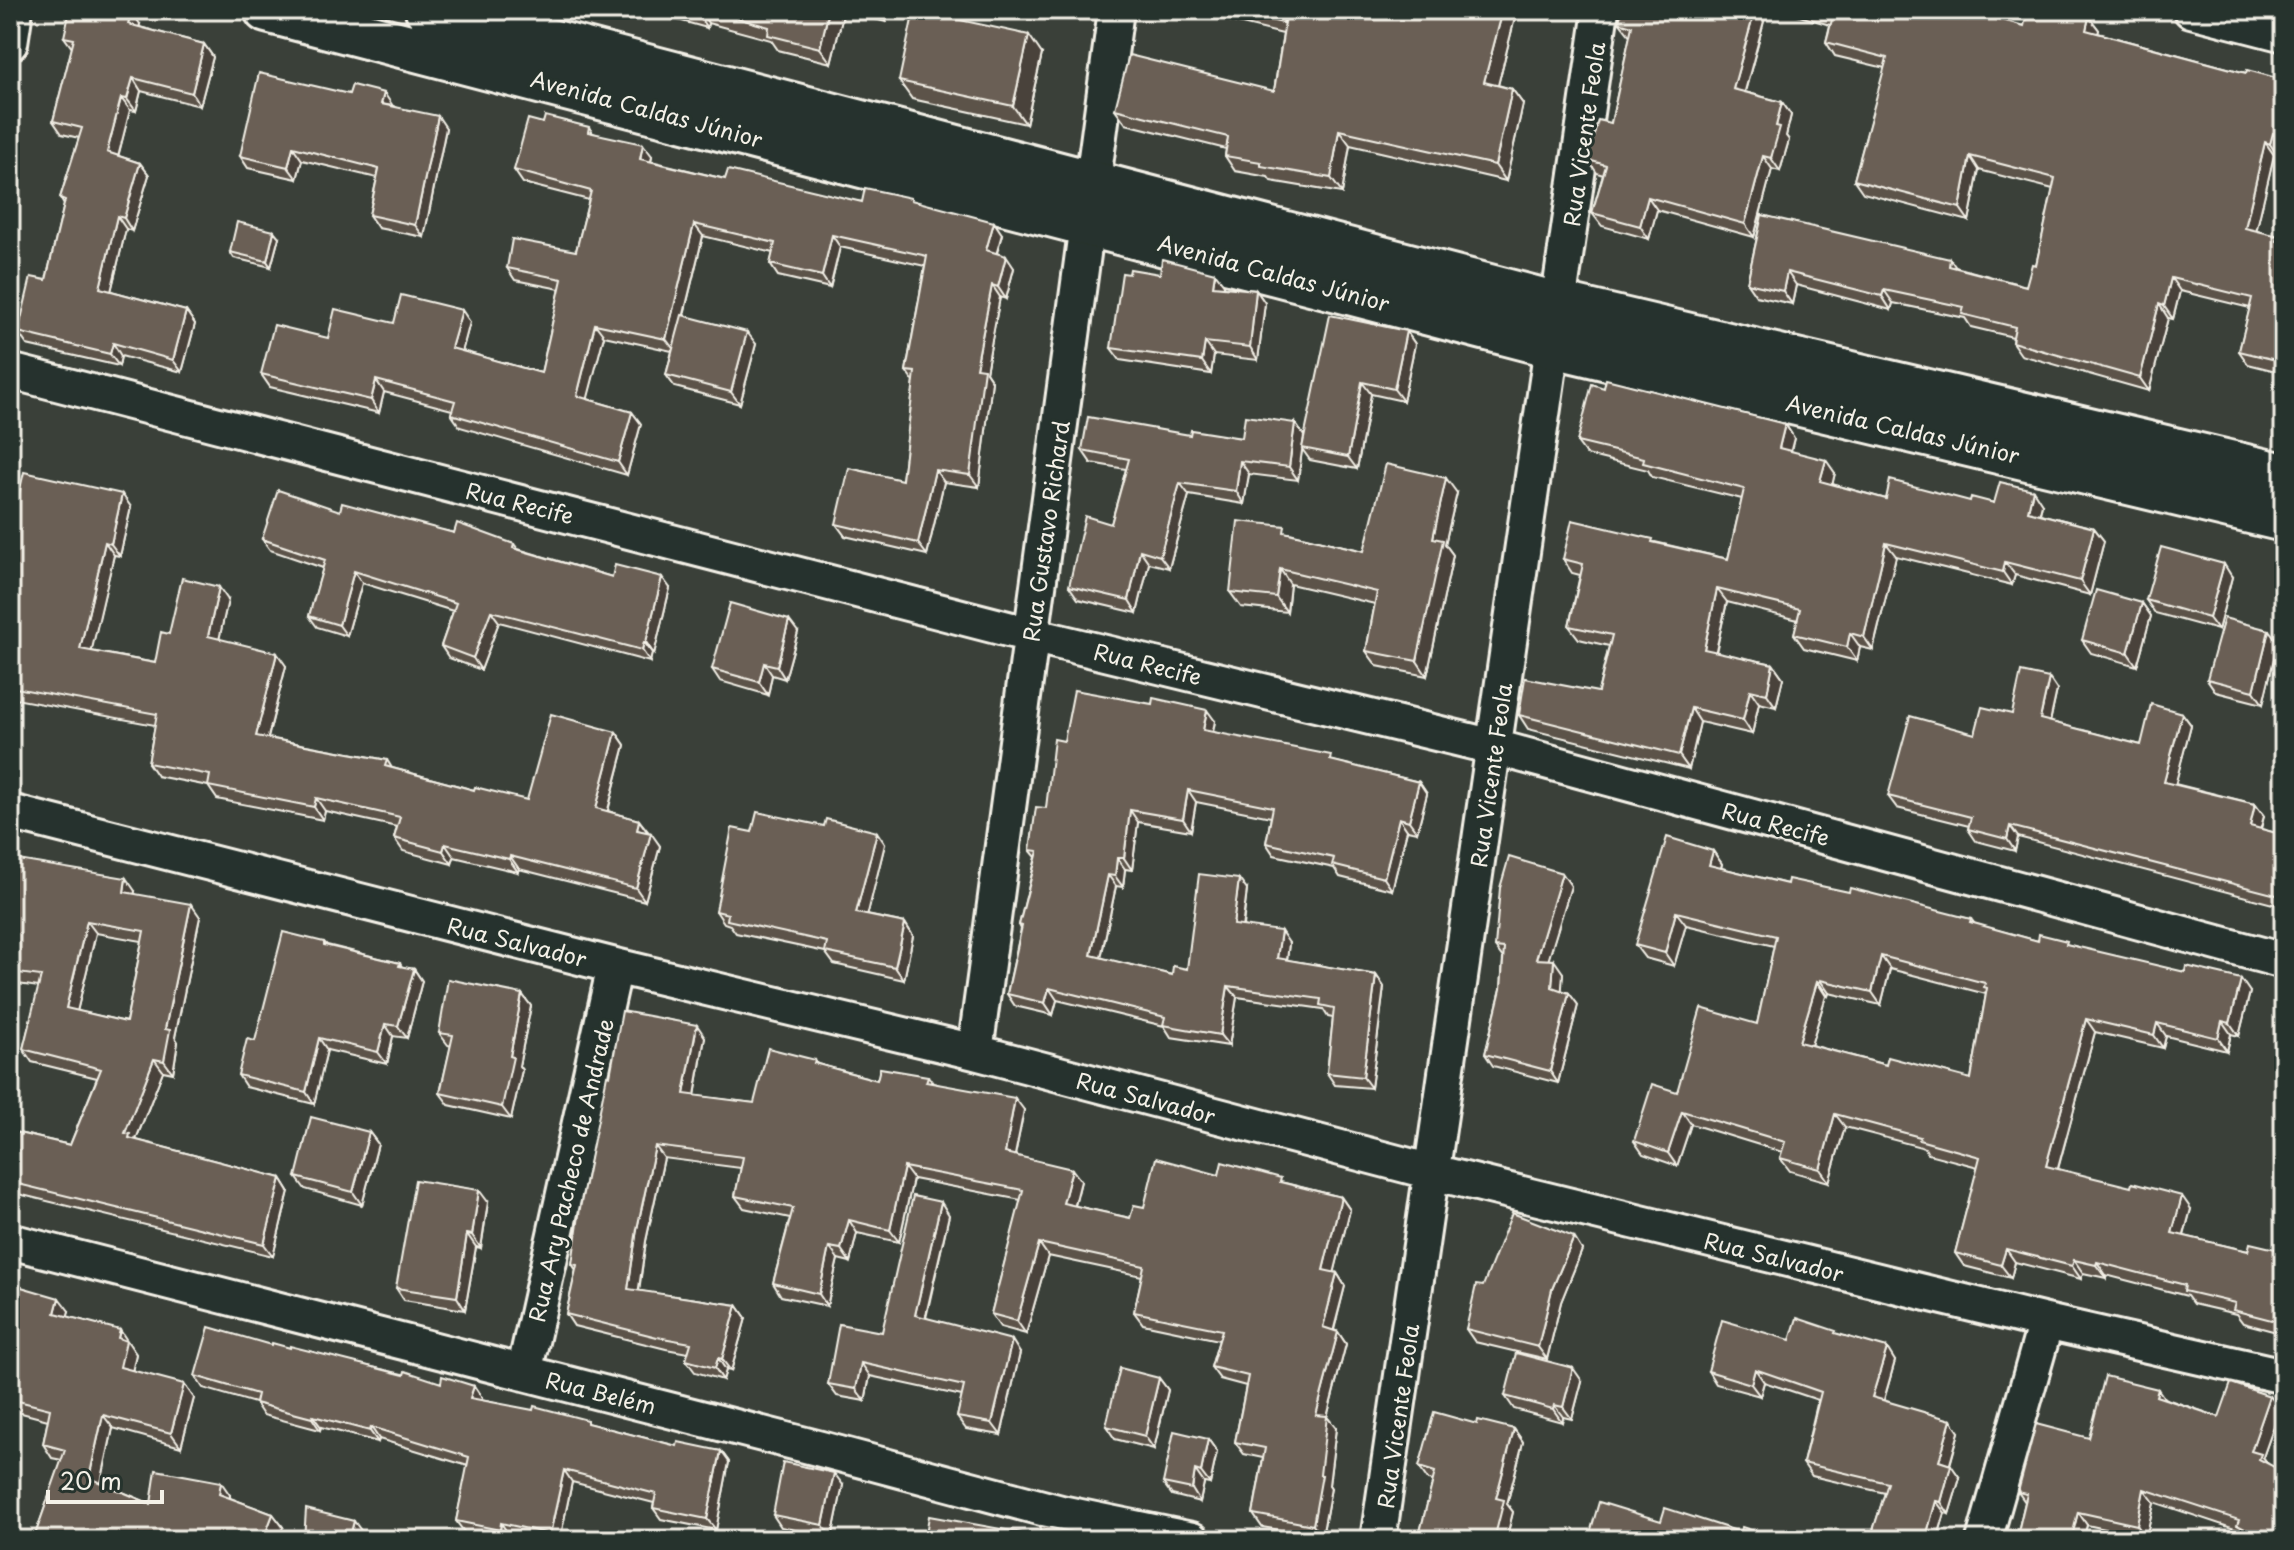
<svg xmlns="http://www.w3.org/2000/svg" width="2294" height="1550" viewBox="0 0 2294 1550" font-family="'Playpen Sans',sans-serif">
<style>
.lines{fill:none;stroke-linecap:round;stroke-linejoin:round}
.minor-casing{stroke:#f4f1e8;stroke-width:40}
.secondary-casing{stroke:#f4f1e8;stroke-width:50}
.minor{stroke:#26332d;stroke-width:34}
.secondary{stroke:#26332d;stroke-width:44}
.wall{fill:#5b5248;stroke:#f4f1e8;stroke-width:2;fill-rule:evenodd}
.shaded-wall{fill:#4a423b;stroke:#f4f1e8;stroke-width:2}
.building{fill:#6a5f54;stroke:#f4f1e8;stroke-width:2;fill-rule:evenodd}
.labels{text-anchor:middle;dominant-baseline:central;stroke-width:6;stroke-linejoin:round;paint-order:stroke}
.street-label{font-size:22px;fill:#f4f1e8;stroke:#26332d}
</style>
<rect width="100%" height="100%" fill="#3a4039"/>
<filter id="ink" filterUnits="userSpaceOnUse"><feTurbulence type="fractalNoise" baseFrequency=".0125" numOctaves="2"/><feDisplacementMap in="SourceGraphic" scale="16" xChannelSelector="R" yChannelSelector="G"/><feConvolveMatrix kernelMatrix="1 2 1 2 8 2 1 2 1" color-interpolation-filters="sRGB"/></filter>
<g filter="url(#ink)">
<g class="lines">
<!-- minor casing -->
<g class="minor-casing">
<path id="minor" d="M2191 10 2284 34
M10 43 15 10
M10 371 1031 635 1494 747 2284 961
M10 812 615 966 975 1052 1432 1172 2046 1322 2284 1376
M975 1052 1116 10
M10 1241 821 1449 1061 1513 1192 1540
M524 1373 615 966
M1378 1540 1601 10
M1984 1540 2046 1322"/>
</g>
<!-- secondary casing -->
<g class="secondary-casing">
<path id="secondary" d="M267 10 1553 345 2284 519
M428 10 1558 305 2284 476"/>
</g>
<!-- minor -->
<use href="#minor" class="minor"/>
<!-- secondary -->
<use href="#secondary" class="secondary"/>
</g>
<!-- wall -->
<path class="wall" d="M642 10H889L886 22 844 11 831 63 778 50 771 40 708 23 707 28Z
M1184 10H1365L1373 11 1517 10 1498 85 1512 89 1523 104 1506 181 1350 145 1342 193 1271 181 1268 177 1235 171 1225 156 1226 149 1126 124 1115 109 1274 91 1283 34Z
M1622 10H1767L1745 92 1782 102 1791 115 1786 136 1789 140 1780 171 1772 169 1754 237 1657 210 1649 239 1602 226 1592 213 1603 175 1597 173 1588 160 1611 123 1630 36 1619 22Z
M1779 10H1931L1967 20 2024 26 2089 17 2099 30 2098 33 2246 73 2284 80V147L2282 146 2279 157 2274 155 2256 231 2278 236 2282 242 2284 243V373L2248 364 2239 351 2250 308 2180 291 2173 319 2168 318 2149 391 2021 355 2012 342 2013 337 1971 327 1965 318 1893 303 1891 310 1796 285 1792 304 1756 296 1747 283 1762 215 2026 286 2036 265 2053 189 1979 170 1969 221 1863 193 1854 180 1885 68 1835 56 1826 42 1830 25Z
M140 24 139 27 204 44 213 57 200 106 141 91 136 111 130 110 118 156 140 163 149 175 132 231 126 229 111 291 186 311 195 324 182 372 121 356 119 366 27 345 18 332 46 280 64 205 60 198 79 138 62 134 53 121 72 48 64 37Z
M1042 54 1026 124 912 99 899 81Z
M393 106 446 128 424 237 378 228 369 215 377 178 302 160 297 179 248 168 240 156Z
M543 123 589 127 593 133 652 156 651 161 725 179 862 202 913 201 1002 234 997 253 1014 268 1006 299 1000 297 986 372 992 381 979 487 944 482 927 555 845 536 836 524 902 480 914 382 906 371 925 266 840 247 830 288 778 276 770 264 773 253 703 236 684 315 756 344 740 404 675 387 666 375 672 351 604 336 587 399 632 412 641 424 627 475 460 427 451 414 452 410 384 392 379 413 270 387 261 374 328 338 394 323 470 322 462 351 541 373 560 289 515 280 507 268 576 251 589 200 523 183 514 170Z
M279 237 271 267 234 258 230 252Z
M1224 285 1223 287 1256 290 1265 303 1258 360 1214 355 1211 374 1120 360 1111 348Z
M1406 331 1415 344 1403 401 1371 394 1357 469 1310 460 1302 449 1298 480 1249 474 1244 504 1189 495 1169 568 1149 563 1137 613 1078 599 1069 586 1111 524 1126 469 1091 463 1082 450 1190 435 1242 438 1295 423 1304 436Z
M1604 388 1785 424 1794 438 1791 451 1835 473 1832 484 1886 499 2042 504 2040 514 2094 528 2104 541 2090 595 2015 575 2012 585 1896 556 1873 650 1860 647 1857 661 1804 648 1794 634 1798 620 1727 602 1716 652 1773 664 1783 678 1776 707 1759 703 1752 734 1700 722 1689 769 1528 729 1519 715 1598 692 1609 646 1579 639 1569 626 1580 575 1572 573 1563 559 1655 542 1728 559 1742 499 1652 477 1648 470 1587 455 1577 442Z
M1457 493 1445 544 1453 555 1427 676 1377 666 1366 651 1375 604 1290 584 1287 612 1241 607 1230 592 1290 533 1364 551Z
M131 507 120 556 114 555 91 651 155 663 169 634 228 600 219 639 286 666 268 738 387 760 392 768 474 790 527 800 616 732 625 745 608 811 639 820 660 846 645 901 519 869 518 872 454 857 452 864 403 851 394 838 397 827 325 811 323 820 217 799 208 786 157 776 148 763 155 725 10 698V531Z
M340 511 514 544 518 549 612 577 670 588 654 654 652 653 650 662 499 622 481 670 449 658 441 646 453 611 362 583 347 636 317 627 309 616 323 568 270 550 262 539Z
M2232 577 2218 630 2155 613 2146 600Z
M2142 603 2151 616 2137 666 2091 653 2082 640Z
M798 632 785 679 772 675 768 695 720 681 712 669Z
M2278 642 2263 704 2216 692 2207 679Z
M2057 690 2050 722 2141 745 2182 713 2191 725 2175 784 2255 804 2264 816 2261 829 2284 835V907L2018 837 2015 851 1976 841 1968 829 1969 826 1897 808 1888 796 1975 734Z
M1215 721 1213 732 1419 782 1427 794 1417 832 1407 830 1392 890 1340 877 1334 868 1274 855 1266 843 1271 817 1196 802 1191 831 1138 822 1132 870 1125 869 1123 887 1116 886 1101 958 1172 975 1187 969 1247 890 1243 926 1289 943 1287 960 1376 975 1384 987 1371 1088 1335 1085 1327 1073 1333 1018 1328 1017 1323 1009 1237 997 1229 1046 1171 1037 1164 1026 1057 1000 1053 1015 1015 1006 1007 994 1021 929 1019 925 1036 857 1030 850 1046 808 1064 741Z
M752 832 885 844 867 915 905 923 913 936 904 980 834 964 825 952 736 933 730 925 724 923 716 911Z
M1713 851 1722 864 1721 868 1787 884 1971 919 1975 924 2038 941 2069 945 2250 992 2239 1036 2231 1034 2227 1051 2166 1036 2163 1048 2095 1032 2058 1169 2191 1209 2184 1236 2248 1251H2284V1334L2243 1323 2236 1314 2193 1304 2187 1296 2106 1275V1278L2083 1273 2081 1279 2015 1262 2011 1278 1964 1266 1955 1253 1978 1167 1928 1154 1925 1148 1845 1127 1829 1182 1790 1171 1780 1158 1782 1152 1691 1124 1677 1166 1643 1154 1634 1141 1677 1092 1757 1024 1774 946 1686 925 1674 966 1645 958 1635 945ZM1890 969 1986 994 1971 1079 1886 1065 1811 1045 1826 996H1828L1829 993 1881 1005Z
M10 855 22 861 135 891 134 894 200 917 175 1037 178 1042 173 1073 163 1071 136 1140 281 1178 289 1191 273 1256 10 1192V1131L70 1145 97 1078 32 1062 23 1049 39 987 18 984 10 974ZM96 933 142 941 126 1022 77 1011Z
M1562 873 1571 886 1548 960 1563 973 1561 990 1569 993 1578 1005 1558 1083 1493 1066 1485 1054 1501 989 1503 958 1495 947Z
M324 942 327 945 400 963 402 967 414 969 422 981 407 1038 393 1036 387 1064 327 1050 314 1104 246 1087 238 1075 255 1041Z
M522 994 531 1006 519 1066 522 1070 511 1119 449 1105 440 1093 451 1046 448 1045 439 1033Z
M705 1037 695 1096 754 1103 815 1060 817 1064 877 1080 928 1076 933 1083 1024 1110 1015 1155 1081 1181 1075 1206 1130 1218 1144 1207 1219 1175 1285 1183 1341 1197 1350 1210 1334 1273H1337L1345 1286 1334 1330 1338 1332 1346 1344 1327 1417 1336 1428 1329 1485 1331 1488 1322 1537 1262 1527 1253 1514 1263 1458 1244 1454 1235 1442 1246 1386 1220 1379 1211 1367 1219 1340 1143 1324 1134 1312 1142 1276 1048 1256 1026 1334 1000 1327 991 1314 1021 1200 913 1179 899 1242 857 1233 850 1262 838 1259 827 1306 781 1296 773 1283 790 1218 744 1208 735 1196 741 1168 664 1158 646 1241 639 1291 737 1305 746 1318 731 1371 726 1370 723 1380 695 1372 686 1360 688 1353 666 1349 574 1326 566 1314 576 1270 572 1264 610 1076Z
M369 1132 378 1144 362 1205 305 1189 296 1177Z
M488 1202 481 1248 476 1247 465 1310 404 1300 396 1288Z
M949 1215 926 1318 1020 1353 1001 1435 966 1429 957 1417 962 1396 870 1376 865 1401 837 1396 828 1384 882 1332Z
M1582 1250 1561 1302 1547 1359 1475 1342 1466 1329 1483 1286Z
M10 1287 69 1311 67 1316 129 1344V1345L136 1354 132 1370 194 1398 181 1447 113 1428 101 1483 151 1504 230 1495V1498L273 1514 283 1527 34 1538 62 1460 52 1458 43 1444 48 1420 10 1410Z
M1837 1334 1895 1361 1884 1400 1959 1432 1950 1465 1960 1478 1949 1514 1945 1513 1937 1540H1870L1885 1493 1812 1476 1803 1463 1818 1400 1764 1382 1760 1396 1716 1384 1708 1371 1790 1340Z
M271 1345 290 1348 441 1383 474 1386 482 1398 481 1400 590 1424 677 1446 721 1451 729 1462 716 1530 661 1519 653 1508 654 1503 572 1482 560 1540H534L509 1535 508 1540H500L465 1533 456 1521 468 1466 379 1439 378 1442 321 1427 320 1430 263 1415 255 1403 203 1388 195 1376Z
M1159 1378 1168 1390 1154 1449 1115 1439 1106 1426Z
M1582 1381 1572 1419 1563 1417 1562 1422 1514 1409 1505 1396Z
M2270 1396 2280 1409 2263 1457 2268 1464 2284 1540H2249L2246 1538 2241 1531 2154 1502 2146 1538 2087 1525 2083 1540H2016L2025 1502 2018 1492 2089 1438 2164 1398 2219 1417Z
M1477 1424 1514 1429 1523 1442 1507 1504 1513 1512 1506 1540H1418L1433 1481 1428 1480 1419 1467Z
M1208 1439 1217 1452 1210 1484 1204 1483 1200 1502 1172 1495 1163 1483Z
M843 1485 832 1538 781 1527 773 1515Z"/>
<!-- shaded-wall -->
<path class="shaded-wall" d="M697 10H700L708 23 707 28 696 12Z
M829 10 844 11 831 63 820 48Z
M877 10H889L886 22Z
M1503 10H1517L1495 97 1484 82Z
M1755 10H1767L1742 102 1733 89Z
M131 11 140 24 137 37 128 24Z
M2089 17 2099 30 2095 43 2086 30Z
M1029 35 1042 54 1026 124 1013 106Z
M204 44 213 57 200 106 192 93Z
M133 78 141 91 136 111 127 99Z
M1512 89 1523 104 1506 181 1495 165Z
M384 93 393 106 381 104Z
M121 98 130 110 116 165 107 152Z
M1782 102 1791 115 1786 136 1789 140 1780 171 1771 158 1776 126Z
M438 116 446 128 424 237 415 225Z
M1339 130 1350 145 1342 193 1331 178Z
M2273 133 2282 146 2279 157 2270 144Z
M2265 142 2274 155 2254 241 2245 228Z
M643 144 652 156 649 171 640 159Z
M293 147 302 160 297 179 288 167Z
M1763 156 1772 169 1754 237 1745 224Z
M1970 156 1979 170 1969 221 1960 208Z
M140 163 149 175 132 231 124 218Z
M1648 197 1657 210 1649 239 1640 226Z
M117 216 126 229 109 300 100 288Z
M994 222 1002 234 994 262 986 250Z
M694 224 703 236 675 351 666 339Z
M274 231 279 237 271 267 267 261Z
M832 235 840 247 830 288 822 276Z
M1006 256 1014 268 1006 299 998 287Z
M1950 259 1959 272 1949 266Z
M1787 272 1796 285 1792 304 1783 291Z
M1215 273 1224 285 1222 298 1213 286Z
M2171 278 2180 291 2173 319 2164 306Z
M992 285 1000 297 986 372 992 381 979 487 970 475 976 368Z
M1256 290 1265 303 1258 360 1250 347Z
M1884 290 1893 303 1891 310 1882 296Z
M2159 304 2168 318 2149 391 2140 378Z
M462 310 470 322 460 360 451 348Z
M186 311 195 324 182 372 173 360Z
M595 324 604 336 585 409 577 396Z
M1406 331 1415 344 1403 401 1394 389Z
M747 332 756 344 740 404 731 392Z
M1205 342 1214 355 1211 374 1202 361Z
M113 343 121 356 119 366 110 354Z
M376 380 384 392 379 413 371 400Z
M1362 382 1371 394 1357 469 1348 457Z
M632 412 641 424 627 475 618 462Z
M1295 423 1304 436 1298 480 1289 467Z
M1785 424 1794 438 1788 461 1779 448Z
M1826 460 1835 473 1830 495 1820 481Z
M1240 461 1249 474 1244 504 1236 491Z
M935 470 944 482 927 555 918 543Z
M1446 478 1457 493 1445 544 1453 555 1427 676 1417 661 1433 538Z
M1180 483 1189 495 1169 568 1160 556Z
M2033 490 2042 504 2037 524 2028 511Z
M122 494 131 507 120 556 111 544Z
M2094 528 2104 541 2090 595 2080 581Z
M105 542 114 555 89 662 80 649Z
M1886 543 1896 556 1873 650 1864 637Z
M1140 550 1149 563 1137 613 1129 600Z
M2005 562 2015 575 2012 585 2003 572Z
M2224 564 2232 577 2218 630 2209 618Z
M1280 569 1290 584 1287 612 1276 597Z
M354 571 362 583 347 636 339 625Z
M662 577 670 588 654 654 646 642Z
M219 587 228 600 217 649 208 636Z
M1717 589 1727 602 1713 663 1704 649Z
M2142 603 2151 616 2137 666 2128 653Z
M491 611 499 622 481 670 473 658Z
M789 620 798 632 785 679 777 666Z
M2269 630 2278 642 2263 704 2254 691Z
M1850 633 1860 647 1857 661 1847 647Z
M644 642 652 653 650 662 642 650Z
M277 653 286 666 265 749 256 736Z
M764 663 772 675 768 695 759 682Z
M1773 664 1783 678 1776 707 1767 694Z
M2049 678 2057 690 2048 731 2040 719Z
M1750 690 1759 703 1752 734 1743 720Z
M1691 708 1700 722 1689 769 1679 755Z
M1207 710 1215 721 1211 741 1203 730Z
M2182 713 2191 725 2173 793 2164 782Z
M616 732 625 745 605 821 596 808Z
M1419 782 1427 794 1417 832 1409 821Z
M1188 790 1196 802 1191 831 1183 819Z
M316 798 325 811 323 820 314 807Z
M2255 804 2264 816 2258 838 2250 826Z
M1130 810 1138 822 1132 870 1124 858Z
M1399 818 1407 830 1392 890 1384 878Z
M639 820 648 833 637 830Z
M2010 826 2018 837 2015 851 2007 839Z
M877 832 885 844 865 925 856 913Z
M651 833 660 846 645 901 636 888Z
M445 844 454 857 452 864 443 851Z
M1713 851 1722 864 1718 878 1709 865Z
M510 856 519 869 518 872 509 859Z
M1117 858 1125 869 1123 887 1115 876Z
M1562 873 1571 886 1545 971 1536 959Z
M1108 875 1116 886 1099 967 1091 955Z
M126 878 135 891 133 904 124 892Z
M1239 879 1247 890 1241 936 1233 925Z
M191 904 200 917 175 1037 178 1042 173 1073 164 1061 165 1029Z
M1676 912 1686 925 1674 966 1665 953Z
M87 921 96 933 75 1020 66 1008Z
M905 923 913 936 904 980 895 967Z
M1281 931 1289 943 1286 969 1277 958Z
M1881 956 1890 969 1881 1005 1872 992Z
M1554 960 1563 973 1561 1000 1552 987Z
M414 969 422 981 407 1038 398 1026Z
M1376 975 1384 987 1371 1088 1363 1077Z
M2241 979 2250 992 2239 1036 2230 1023Z
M1820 980 1829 993 1828 996 1819 983Z
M1817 982 1826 996 1808 1055 1799 1042Z
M1228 986 1237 997 1229 1046 1220 1035Z
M1049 988 1057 1000 1053 1015 1045 1003Z
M1569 993 1578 1005 1558 1083 1550 1071Z
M522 994 531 1006 519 1066 522 1070 511 1119 502 1107 510 1056Z
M2086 1019 2095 1032 2055 1179 2046 1166Z
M2222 1021 2231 1034 2227 1051 2218 1038Z
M2157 1023 2166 1036 2163 1048 2154 1035Z
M385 1024 393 1036 387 1064 378 1052Z
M697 1025 705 1037 693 1107 684 1094Z
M319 1038 327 1050 314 1104 306 1092Z
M154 1059 163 1071 135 1142 138 1147 125 1133Z
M1015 1098 1024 1110 1013 1165 1005 1153Z
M1682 1111 1691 1124 1677 1166 1668 1153Z
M1835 1114 1845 1127 1829 1182 1820 1169Z
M369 1132 378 1144 362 1205 353 1192Z
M655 1146 664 1158 646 1241 637 1301 628 1289 637 1229Z
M904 1167 913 1179 899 1242 890 1230Z
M1072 1169 1081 1181 1072 1216 1063 1203Z
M281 1178 289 1191 273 1256 264 1244Z
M479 1190 488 1202 481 1248 472 1235Z
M2182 1196 2191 1209 2181 1246 2172 1233Z
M1341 1197 1350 1210 1332 1282 1323 1270Z
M941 1202 949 1215 923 1328 915 1315Z
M849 1220 857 1233 850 1262 841 1249Z
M467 1234 476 1247 465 1310 457 1297Z
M1574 1237 1582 1250 1561 1302 1547 1359 1538 1347 1552 1289Z
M1039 1243 1048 1256 1026 1334 1017 1321Z
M829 1247 838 1259 827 1306 819 1294Z
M2006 1249 2015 1262 2011 1278 2001 1265Z
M2074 1260 2083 1273 2081 1279 2072 1266Z
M2097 1262 2106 1275V1278L2096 1265Z
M1337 1273 1345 1286 1331 1340 1323 1327Z
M59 1298 69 1311 64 1327 55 1313Z
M737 1305 746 1318 731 1371 722 1359Z
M120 1330 136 1354 130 1381 120 1367 118 1338Z
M1338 1332 1346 1344 1327 1417 1336 1428 1329 1485 1331 1488 1322 1537 1313 1525 1320 1475 1316 1415Z
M1012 1340 1020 1353 1001 1435 992 1423Z
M1887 1348 1895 1361 1881 1410 1872 1397Z
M718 1358 726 1370 723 1380 715 1368Z
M861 1363 870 1376 865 1401 856 1389Z
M1573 1368 1582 1381 1572 1419 1563 1407Z
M1755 1369 1764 1382 1760 1396 1751 1384Z
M1159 1378 1168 1390 1154 1449 1145 1436Z
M184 1384 194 1398 181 1447 171 1433Z
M474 1386 482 1398 478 1410 470 1398Z
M2158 1389 2167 1402 2156 1396Z
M2270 1396 2280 1409 2263 1457 2270 1467 2269 1473 2251 1451Z
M1554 1405 1563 1417 1562 1422 1553 1409Z
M103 1415 113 1428 99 1492 89 1478Z
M313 1416 321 1427 320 1430 312 1418Z
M1951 1420 1959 1432 1947 1474 1939 1461Z
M371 1427 379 1439 378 1442 370 1431Z
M1514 1429 1523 1442 1507 1504 1513 1512 1506 1540H1494L1496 1498Z
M1208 1439 1217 1452 1210 1484 1201 1472Z
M721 1451 729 1462 716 1530 707 1519Z
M1951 1465 1960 1478 1949 1514 1941 1502Z
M564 1470 572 1482 560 1540H555L550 1534Z
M1195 1470 1204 1483 1200 1502 1192 1489Z
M834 1473 843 1485 832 1538 823 1525Z
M221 1482 230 1495 229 1507 219 1494Z
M2144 1489 2154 1502 2146 1538 2137 1525Z
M1936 1501 1945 1513 1937 1540H1925Z
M2078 1512 2087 1525 2083 1540H2071Z
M273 1514 283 1527 278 1540H263Z
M354 1521 362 1532 360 1540H349Z
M501 1523 509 1535 508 1540H507L500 1530Z"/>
<!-- building -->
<path class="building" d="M70 10 131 11 128 24 204 44 192 93 133 78 127 99 121 98 107 152 140 163 124 218 117 216 100 288 186 311 173 360 113 343 110 354 18 332 31 277 46 280 65 200 60 198 82 128 53 121 74 39 64 37Z
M708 10H829L820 48 768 35 769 27Z
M914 10 1029 35 1013 106 899 81Z
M1227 10H1286L1283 23Z
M1287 10H1365L1373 11V10H1503L1484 82 1512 89 1495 165 1339 130 1331 178 1261 166V162L1225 156 1228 137 1115 109 1129 55 1274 91Z
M1622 10H1755L1733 89 1782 102 1776 126 1780 127 1771 158 1763 156 1745 224 1648 197 1640 226 1592 213 1606 165 1588 160 1590 149 1598 120 1611 123 1632 26 1619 22Z
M1814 10H1931L1967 20 1970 11 2024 26 2028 10H2062L2089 17 2086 30 2246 73 2247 70 2284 80V136L2273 133 2270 144 2265 142 2245 228 2278 236 2277 241 2284 243V362L2239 351 2252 298 2171 278 2164 306 2159 304 2140 378 2012 342 2015 327 1962 314 1964 307 1884 290 1882 296 1787 272 1783 291 1747 283 1762 215 1950 259 1949 266 2026 286 2032 264 2036 265 2055 178 1970 156 1960 208 1854 180 1887 58 1826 42 1833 16Z
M259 73 349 94 352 85 384 93 381 104 438 116 415 225 369 215 379 169 293 147 288 167 240 156Z
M545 116 589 127 588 132 643 144 640 159 725 179 728 170 862 202 865 188 911 198V200L994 222 986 250 1006 256 998 287 992 285 976 368 984 369 970 475 935 470 918 543 836 524 849 468 902 480 915 372 906 371 927 256 832 235 822 276 770 264 775 243 694 224 666 339 595 324 577 396 632 412 618 462 451 414 455 401 376 380 371 400 261 374 274 325 328 338 335 309 394 323 401 295 462 310 451 348 541 373 562 279 507 268 512 239 576 251 591 191 514 170 528 119 543 123Z
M237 222 274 231 267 261 230 252Z
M1162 259 1215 273 1213 286 1256 290 1250 347 1205 342 1202 361 1111 348 1122 273 1129 274 1130 269 1160 274Z
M682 315 747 332 731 392 666 375Z
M1330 315 1406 331 1394 389 1362 382 1348 457 1302 448Z
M1606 379 1785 424 1779 448 1826 460 1820 481 1886 499 1890 480 1970 501 1971 497 1994 503 2000 482 2033 490 2028 511 2094 528 2080 581 2005 562 2003 572 1886 543 1864 637 1850 633 1847 647 1794 634 1800 609 1717 589 1704 649 1773 664 1767 694 1750 690 1743 720 1691 708 1679 755 1519 715 1525 678 1598 692 1612 635 1569 626 1583 564 1563 559 1572 520 1653 539 1652 542 1728 559 1744 489 1643 463 1644 458 1577 442 1592 384 1604 388Z
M1245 416 1295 423 1289 467 1240 461 1236 491 1180 483 1160 556 1140 550 1129 600 1069 586 1085 516 1111 524 1129 459 1082 450 1088 417 1190 435 1191 430 1242 438Z
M1386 464 1446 478 1433 538 1443 540 1417 661 1366 651 1377 592 1280 569 1276 597 1230 592 1238 521 1285 526 1284 532 1364 551Z
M24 472 122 494 111 544 105 542 80 649 155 663 161 632 169 634 182 578 219 587 208 636 277 653 256 736 387 760 385 766 474 790 475 787 527 800 551 714 616 732 596 808 639 820 637 830 651 833 636 888 510 856 509 859 445 844 443 851 394 838 400 817 316 798 314 807 208 786 210 775 148 763 157 714 10 687V531Z
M278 490 340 511 342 503 454 533 457 523 514 544 513 548 612 577 615 565 662 577 646 642H644L642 650 491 611 473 658 441 646 456 603 354 571 339 625 309 616 325 560 262 539Z
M2161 547 2224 564 2209 618 2146 600Z
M2096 590 2142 603 2128 653 2082 640Z
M730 603 789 620 777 666 764 663 759 682 712 669Z
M2224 618 2269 630 2254 691 2207 679Z
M2021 672 2049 678 2040 719 2141 745 2151 704 2182 713 2164 782 2255 804 2250 826 2284 835V897L2010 826 2007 839 1968 829 1971 817 1888 796 1910 716 1975 734 1982 707 2012 714Z
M1074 690 1152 704 1153 698 1207 710 1203 730 1331 755 1330 760 1419 782 1409 821 1399 818 1384 878 1332 865 1334 858 1266 843 1273 807 1188 790 1183 819 1130 810 1124 858H1117L1115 876 1108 875 1091 955 1172 975 1173 966 1187 969 1199 874 1239 879 1233 925 1281 931 1277 958 1376 975 1363 1077 1327 1073 1334 1008 1320 1005 1321 999 1228 986 1220 1035 1163 1025 1165 1017 1049 988 1045 1003 1007 994 1022 926 1019 925 1038 851 1030 850 1036 807 1046 808 1054 739 1064 741Z
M757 812 824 826 826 819 877 832 856 913 905 923 895 967 825 952 827 942 727 920 728 914 716 911 732 828 752 832Z
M1667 837 1713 851 1709 865 1787 884 1788 879 1849 892 1850 888 1971 919 1970 922 2038 941 2039 934 2067 941 2066 944 2185 972 2186 966 2241 979 2230 1023 2222 1021 2218 1038 2157 1023 2154 1035 2086 1019 2046 1166 2131 1187 2132 1183 2182 1196 2172 1233 2248 1251 2250 1243 2284 1251 2283 1323 2233 1310 2235 1303 2184 1291 2185 1285 2097 1262 2096 1265 2074 1260 2072 1266 2006 1249 2001 1265 1955 1253 1980 1157 1919 1140 1920 1137 1835 1114 1820 1169 1780 1158 1785 1142 1682 1111 1668 1153 1634 1141 1652 1084 1677 1092 1701 1008 1757 1024 1776 936 1676 912 1665 953 1635 945ZM1881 956 1985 983 1984 987 1987 988 1971 1079 1888 1057 1886 1065 1799 1042 1817 982 1819 983 1820 980 1872 992Z
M10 855 19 857 18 860 126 878 124 892 191 904 165 1029 170 1030 164 1061 154 1059 125 1133 130 1134 129 1138 281 1178 264 1244 10 1182V1131L70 1145 101 1069 23 1049 41 976 10 972 11 962H10ZM87 921 144 931 126 1022 66 1008Z
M1509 857 1562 873 1536 959 1554 960 1552 987 1569 993 1550 1071 1485 1054 1501 989 1504 948 1495 947 1500 888Z
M283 932 324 942V945L400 963 399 966 414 969 398 1026 385 1024 378 1052 319 1038 306 1092 238 1075 247 1039 255 1041Z
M448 979 522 994 510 1056 513 1057 502 1107 440 1093 453 1035 439 1033Z
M622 1011 697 1025 684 1094 754 1103 768 1048 815 1060 814 1063 877 1080 880 1068 928 1076 926 1082 1015 1098 1005 1153 1072 1169 1063 1203 1130 1218 1134 1205 1144 1207 1156 1158 1219 1175 1222 1162 1281 1178 1280 1182 1341 1197 1323 1270 1337 1273 1323 1327 1338 1332 1316 1415 1327 1416 1320 1475H1322L1313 1525 1253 1514 1265 1448 1235 1442 1248 1376 1211 1367 1222 1330 1134 1312 1144 1266 1039 1243 1017 1321 991 1314 1023 1190 904 1167 890 1230 849 1220 841 1249 829 1247 819 1294 773 1283 793 1208 735 1196 743 1157 655 1146 637 1229 628 1289 737 1305 722 1359 718 1358 715 1368 686 1360 691 1343 657 1337 566 1314 577 1265 572 1264 580 1208 607 1075 610 1076Z
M311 1117 369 1132 353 1192 296 1177Z
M415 1180 479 1190 472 1235 467 1234 457 1297 396 1288Z
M913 1196 941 1202 915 1315 1012 1340 992 1423 957 1417 964 1386 861 1363 856 1389 828 1384 839 1324 882 1332Z
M1512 1213 1574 1237 1552 1289 1538 1347 1466 1329 1476 1285 1483 1286Z
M11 1284 59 1298 55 1313 120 1330 118 1338 126 1341 120 1367 184 1384 171 1433 103 1415 89 1478 151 1504 156 1470 221 1482 219 1494 273 1514 263 1540H17L19 1533 34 1538 65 1450 43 1444 50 1409 10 1399Z
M1797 1318 1836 1331 1835 1333 1887 1348 1872 1397 1951 1420 1939 1461 1951 1465 1941 1502 1936 1501 1925 1540H1870L1888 1483 1803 1463 1821 1392 1755 1369 1751 1384 1708 1371 1722 1320 1790 1340Z
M209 1327 271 1345 272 1343 290 1348V1346L404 1375 405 1371 441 1383 442 1376 474 1386 470 1398 533 1410 534 1406 587 1420V1423L677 1446 678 1442 721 1451 707 1519 653 1508 656 1494 564 1470 550 1534 501 1523 500 1530 456 1521 469 1457 371 1427 370 1431 313 1416 312 1418 255 1403 257 1394 195 1376Z
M1516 1353 1573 1368 1563 1407 1554 1405 1553 1409 1505 1396Z
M1120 1368 1159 1378 1145 1436 1106 1426Z
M2105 1376 2158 1389 2156 1396 2219 1417 2231 1383 2270 1396 2251 1451 2261 1454 2259 1459 2284 1472V1540H2266L2237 1525 2239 1520 2144 1489 2137 1525 2078 1512 2071 1540H2016L2027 1494 2018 1492 2036 1424 2089 1438Z
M1434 1412 1477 1424 1478 1420 1514 1429 1496 1498 1504 1500 1494 1540H1418L1435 1472 1419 1467Z
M1174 1431 1208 1439 1201 1472 1195 1470 1192 1489 1163 1483Z
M783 1462 834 1473 823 1525 773 1515Z
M1599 1502 1661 1521 1665 1508 1740 1532 1742 1527 1778 1539 1588 1540Z
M306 1509 354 1521 349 1540H304Z
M929 1516 1039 1536 1041 1526 1092 1536 1091 1540H925Z"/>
</g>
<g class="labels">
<!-- street labels -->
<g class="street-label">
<text transform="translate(647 108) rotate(15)">Avenida Caldas Júnior</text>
<text transform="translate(1583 134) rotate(-82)">Rua Vicente Feola</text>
<text transform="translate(1274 272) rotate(15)">Avenida Caldas Júnior</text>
<text transform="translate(1903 428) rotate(13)">Avenida Caldas Júnior</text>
<text transform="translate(520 502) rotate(14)">Rua Recife</text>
<text transform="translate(1045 531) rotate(-82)">Rua Gustavo Richard</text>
<text transform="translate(1148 663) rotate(14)">Rua Recife</text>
<text transform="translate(1490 775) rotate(-82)">Rua Vicente Feola</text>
<text transform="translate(1776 823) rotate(15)">Rua Recife</text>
<text transform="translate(517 941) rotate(14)">Rua Salvador</text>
<text transform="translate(1146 1097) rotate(15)">Rua Salvador</text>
<text transform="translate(570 1170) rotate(-77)">Rua Ary Pacheco de Andrade</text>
<text transform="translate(1774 1256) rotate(14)">Rua Salvador</text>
<text transform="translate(601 1392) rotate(14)">Rua Belém</text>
<text transform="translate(1397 1416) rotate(-82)">Rua Vicente Feola</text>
</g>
</g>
<!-- margin -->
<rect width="2294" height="1550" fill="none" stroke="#26332d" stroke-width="40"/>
<rect x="20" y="20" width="2254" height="1510" fill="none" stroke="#f4f1e8" stroke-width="3" filter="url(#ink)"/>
<!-- scale -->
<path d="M48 1490v12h114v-12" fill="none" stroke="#f4f1e8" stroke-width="4"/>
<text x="60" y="1490" font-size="24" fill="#f4f1e8" stroke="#26332d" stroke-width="6" paint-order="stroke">20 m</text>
</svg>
